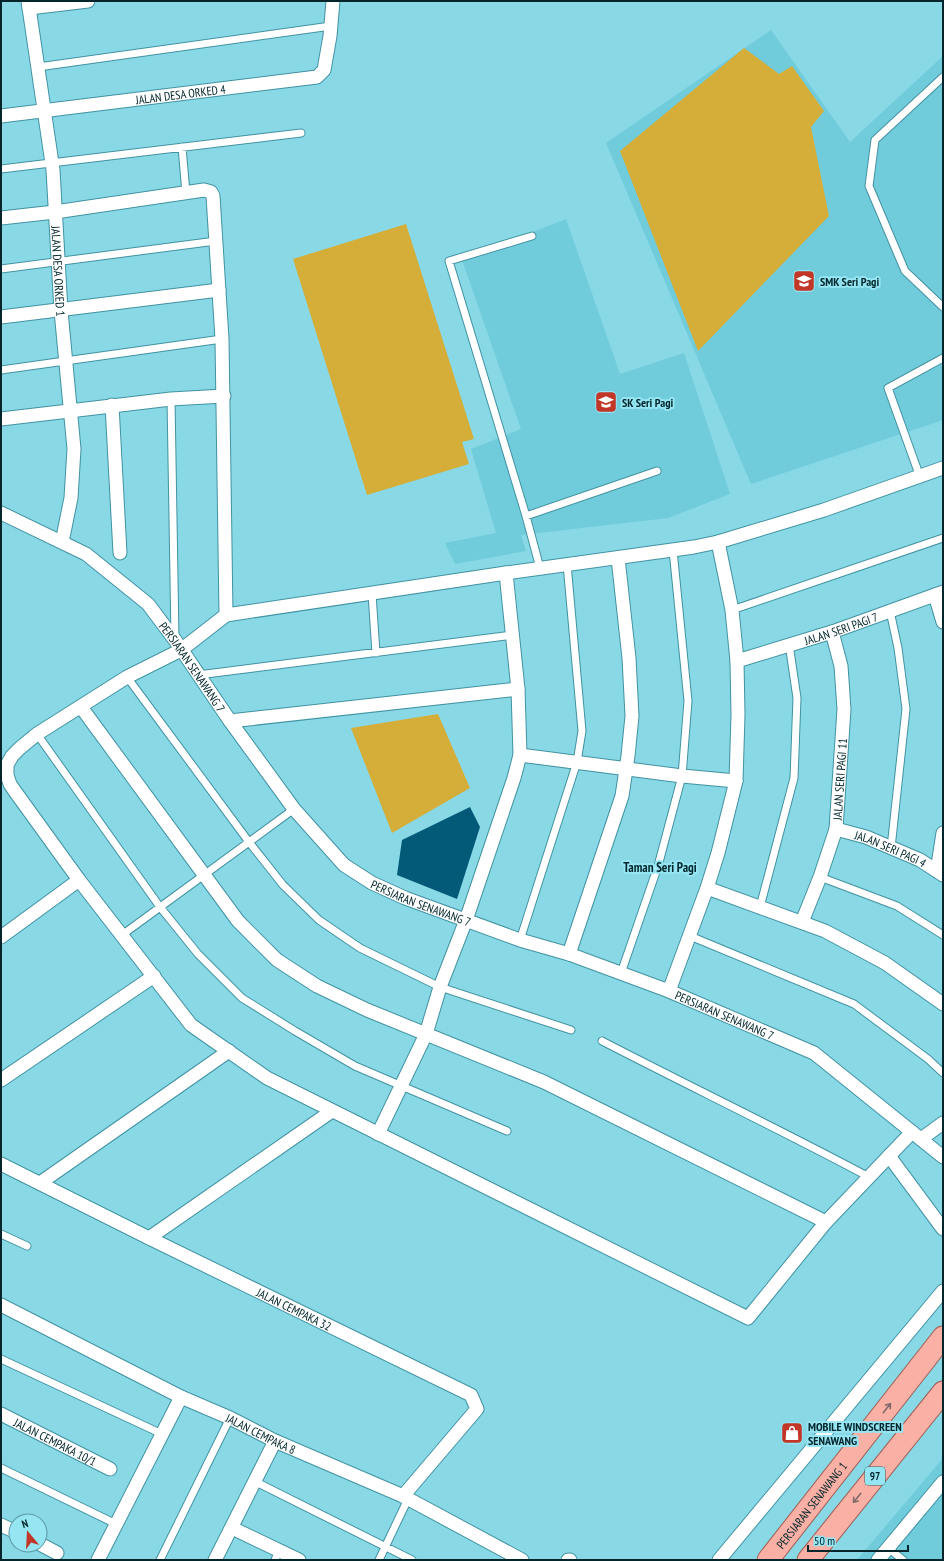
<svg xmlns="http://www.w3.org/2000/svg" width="944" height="1561" viewBox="0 0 944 1561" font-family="'PT Sans Narrow',sans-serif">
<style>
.built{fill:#70cbdb}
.green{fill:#d5ae3a}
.building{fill:#035a78}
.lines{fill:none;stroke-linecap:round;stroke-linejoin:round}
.service-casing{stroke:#4293a1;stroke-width:9}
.minor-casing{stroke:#4293a1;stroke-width:15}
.primary-casing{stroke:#a05d53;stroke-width:23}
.service{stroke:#fff;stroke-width:7}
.minor{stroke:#fff;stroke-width:13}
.primary{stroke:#fab0a5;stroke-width:21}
.oneway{stroke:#7e6a68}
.labels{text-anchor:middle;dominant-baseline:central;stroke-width:4;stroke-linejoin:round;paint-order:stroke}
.shield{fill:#95e5f3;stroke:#2d5f66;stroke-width:1}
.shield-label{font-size:11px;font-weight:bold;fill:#01252a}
.street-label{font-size:12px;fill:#01252a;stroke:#95e5f3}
.poi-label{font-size:12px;font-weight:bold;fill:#01252a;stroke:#95e5f3;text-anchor:start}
.neighbourhood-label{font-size:13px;font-weight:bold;fill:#01252a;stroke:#95e5f3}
</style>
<rect width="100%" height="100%" fill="#88d8e6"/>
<!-- built -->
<path class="built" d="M771 30 850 142 943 56V420L751 484 606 143Z
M566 219 620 374 684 353 730 494 668 518 521 535 526 551 455 564 445 543 496 533 471 449 521 429 462 260Z
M943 1458V1560H857Z"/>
<!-- green -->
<path class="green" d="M744 48 779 74 792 66 824 111 811 127 829 216 698 351 620 151Z
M406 224 474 439 462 442 469 464 367 495 293 259Z
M438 714 470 788 392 833 351 728Z"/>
<!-- building -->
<path class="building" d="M470 807 480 827 457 899 397 875 402 840Z"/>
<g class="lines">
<!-- service casing -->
<g class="service-casing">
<path id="service" d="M38 67 331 26
M943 77 875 140 869 186 905 271 943 307
M182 147 186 193
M1 169 301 133
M532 236 449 261 526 516 657 471
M1 269 216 241
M1 370 222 339
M171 399 175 639
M920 477 888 388 943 358
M526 516 540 568
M372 594 376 653
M732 610 943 538
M890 611 898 648 906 709 891 848
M198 675 513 635
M127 677 249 842 283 885 319 920 360 948 440 987 571 1030
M37 734 160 907 198 954 242 998 295 1031 355 1066 507 1131
M820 877 897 906 943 935
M760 907 794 778 797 698 789 644
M122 935 294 809
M690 936 854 1004 928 1059 943 1073
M520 940 577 762 582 731 567 564
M621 973 658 866 682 776 688 701 673 550
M602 1041C691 1087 781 1130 869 1177
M1 1234 27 1246
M1 1359 162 1434
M1 1468 116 1524
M254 1481 412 1560
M888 1548 903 1560
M160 1560 230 1418
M275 1560 279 1550
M379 1560 408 1499"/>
</g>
<!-- minor casing -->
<g class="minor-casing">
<g id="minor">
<path id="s1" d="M28 1 53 170 61 311 74 449 71 498 62 542"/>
<path d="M29 8 88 1"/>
<path id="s2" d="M1 116 317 77 324 70 330 36 333 1"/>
<path d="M1 218 55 212 204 190 211 192 213 196 222 339 226 615"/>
<path d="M1 317 219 290"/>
<path d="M112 405 120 553"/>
<path d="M1 419 171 399 224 396"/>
<path id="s3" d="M1 513 86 554 148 604 175 640 230 721 294 809 344 865 372 883 405 898 520 940 569 954 669 991 814 1053 943 1157"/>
<path d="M935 595 943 622"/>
<path id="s4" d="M737 661 832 632 943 592"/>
<path d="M81 707 238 921 277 960 317 986 367 1010 544 1082 826 1222"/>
<path d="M230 721 518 689"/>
<path d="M520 755 682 776 736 781"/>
<path id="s5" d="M836 829 866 837 920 860 943 875"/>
<path d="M937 871 943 833"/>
<path d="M707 888 825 931 885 963 943 1004"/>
<path id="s6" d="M802 922 820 877 836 829 844 709 841 666 832 632"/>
<path d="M1 937 79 880"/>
<path d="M569 954 622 796 628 756 632 716 629 658 618 558"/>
<path d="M669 991 707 888 718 853 736 781 738 715 737 661 732 610 718 542"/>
<path d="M1 1080 154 976"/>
<path d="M912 1132 826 1222 748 1318 267 1078 191 1025 79 880 14 790 10 784 7 775V765L12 756 20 748 37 734 127 677 181 650 226 615 506 573 694 547 718 542 824 510 943 468"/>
<path d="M378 1134 426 1034 440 987 466 920 514 778 520 755 518 689 506 573"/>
<path d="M921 1139 943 1123"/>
<path d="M889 1156 943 1229"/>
<path id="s7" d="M1 1164 149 1238 471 1395 477 1409 403 1496"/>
<path d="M40 1183 229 1051"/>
<path d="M149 1238 332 1111"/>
<path id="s8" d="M1 1305 181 1397 230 1418 275 1441 403 1496 522 1560"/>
<path id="s9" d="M1 1414 110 1469"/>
<path d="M1 1525 16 1532"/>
<path d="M232 1528 299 1560"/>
<path d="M40 1544 57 1553"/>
<path d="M98 1560 181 1397"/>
<path d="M215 1560 275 1441"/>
<path d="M568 1560H570"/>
<path d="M719 1560 943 1291"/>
<path d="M878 1560 943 1482"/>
</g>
</g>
<!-- primary casing -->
<g class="primary-casing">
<g id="primary">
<path id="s10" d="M768 1560 943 1337"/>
<path d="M808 1560 943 1392"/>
</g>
</g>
<!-- service -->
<use href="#service" class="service"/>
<!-- minor -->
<use href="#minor" class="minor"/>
<!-- primary -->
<use href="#primary" class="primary"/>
</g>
<!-- one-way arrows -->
<defs><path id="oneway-shaft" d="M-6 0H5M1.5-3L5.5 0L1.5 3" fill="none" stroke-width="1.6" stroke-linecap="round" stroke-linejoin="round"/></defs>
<g class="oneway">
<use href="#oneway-shaft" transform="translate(887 1408) rotate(-52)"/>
<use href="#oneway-shaft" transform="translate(857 1498) rotate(129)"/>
</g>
<!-- icons -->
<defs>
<g id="school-square" transform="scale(1.15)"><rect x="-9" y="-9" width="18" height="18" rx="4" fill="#c23627" stroke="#95e5f3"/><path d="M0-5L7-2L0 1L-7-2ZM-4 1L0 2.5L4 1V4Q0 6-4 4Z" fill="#fff"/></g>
<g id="shop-square" transform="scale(1.15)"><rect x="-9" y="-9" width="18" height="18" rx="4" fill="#c23627" stroke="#95e5f3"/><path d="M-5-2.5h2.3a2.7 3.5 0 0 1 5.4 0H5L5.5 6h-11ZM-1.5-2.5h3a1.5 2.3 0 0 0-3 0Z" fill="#fff"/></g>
</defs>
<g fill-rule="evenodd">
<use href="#school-square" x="804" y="281"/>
<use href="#school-square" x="606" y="402"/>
<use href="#shop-square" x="792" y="1433"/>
</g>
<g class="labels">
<!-- shield labels -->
<rect class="shield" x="865" y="1467" width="20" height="18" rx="3"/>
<g class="shield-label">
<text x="875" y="1476">97</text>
</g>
<!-- street labels -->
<g class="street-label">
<text stroke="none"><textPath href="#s2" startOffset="181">JALAN DESA ORKED 4</textPath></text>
<text stroke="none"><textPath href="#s1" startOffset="272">JALAN DESA ORKED 1</textPath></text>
<text stroke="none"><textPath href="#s4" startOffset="109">JALAN SERI PAGI 7</textPath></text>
<text stroke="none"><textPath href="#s3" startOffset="251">PERSIARAN SENAWANG 7</textPath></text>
<text stroke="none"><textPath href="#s6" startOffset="149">JALAN SERI PAGI 11</textPath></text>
<text stroke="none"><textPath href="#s5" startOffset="58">JALAN SERI PAGI 4</textPath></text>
<text stroke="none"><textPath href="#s3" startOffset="587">PERSIARAN SENAWANG 7</textPath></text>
<text stroke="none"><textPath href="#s3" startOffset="911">PERSIARAN SENAWANG 7</textPath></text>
<text stroke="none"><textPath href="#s7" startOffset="327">JALAN CEMPAKA 32</textPath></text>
<text stroke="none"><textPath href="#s8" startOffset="290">JALAN CEMPAKA 8</textPath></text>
<text stroke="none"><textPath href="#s9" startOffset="61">JALAN CEMPAKA 10/1</textPath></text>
<text stroke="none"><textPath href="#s10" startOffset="70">PERSIARAN SENAWANG 1</textPath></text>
</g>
<!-- poi labels -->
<g class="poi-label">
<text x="820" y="281">SMK Seri Pagi</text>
<text x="622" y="402">SK Seri Pagi</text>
<text x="808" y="1426">MOBILE WINDSCREEN<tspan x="808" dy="14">SENAWANG</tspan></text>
</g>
<!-- neighbourhood labels -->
<g class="neighbourhood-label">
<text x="660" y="867">Taman Seri Pagi</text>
</g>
</g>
<!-- border -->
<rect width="944" height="1561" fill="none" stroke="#01252a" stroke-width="4"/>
<!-- north arrow -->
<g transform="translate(28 1533) rotate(342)"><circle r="19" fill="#95e5f3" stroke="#5a98a3"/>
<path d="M0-3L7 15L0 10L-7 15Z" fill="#c23627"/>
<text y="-6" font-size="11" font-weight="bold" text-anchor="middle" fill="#01252a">N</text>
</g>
<!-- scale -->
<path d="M808 1545v6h100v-6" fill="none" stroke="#01252a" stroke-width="2"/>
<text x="814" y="1545" font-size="12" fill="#01252a" stroke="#95e5f3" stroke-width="3" paint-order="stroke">50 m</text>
</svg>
